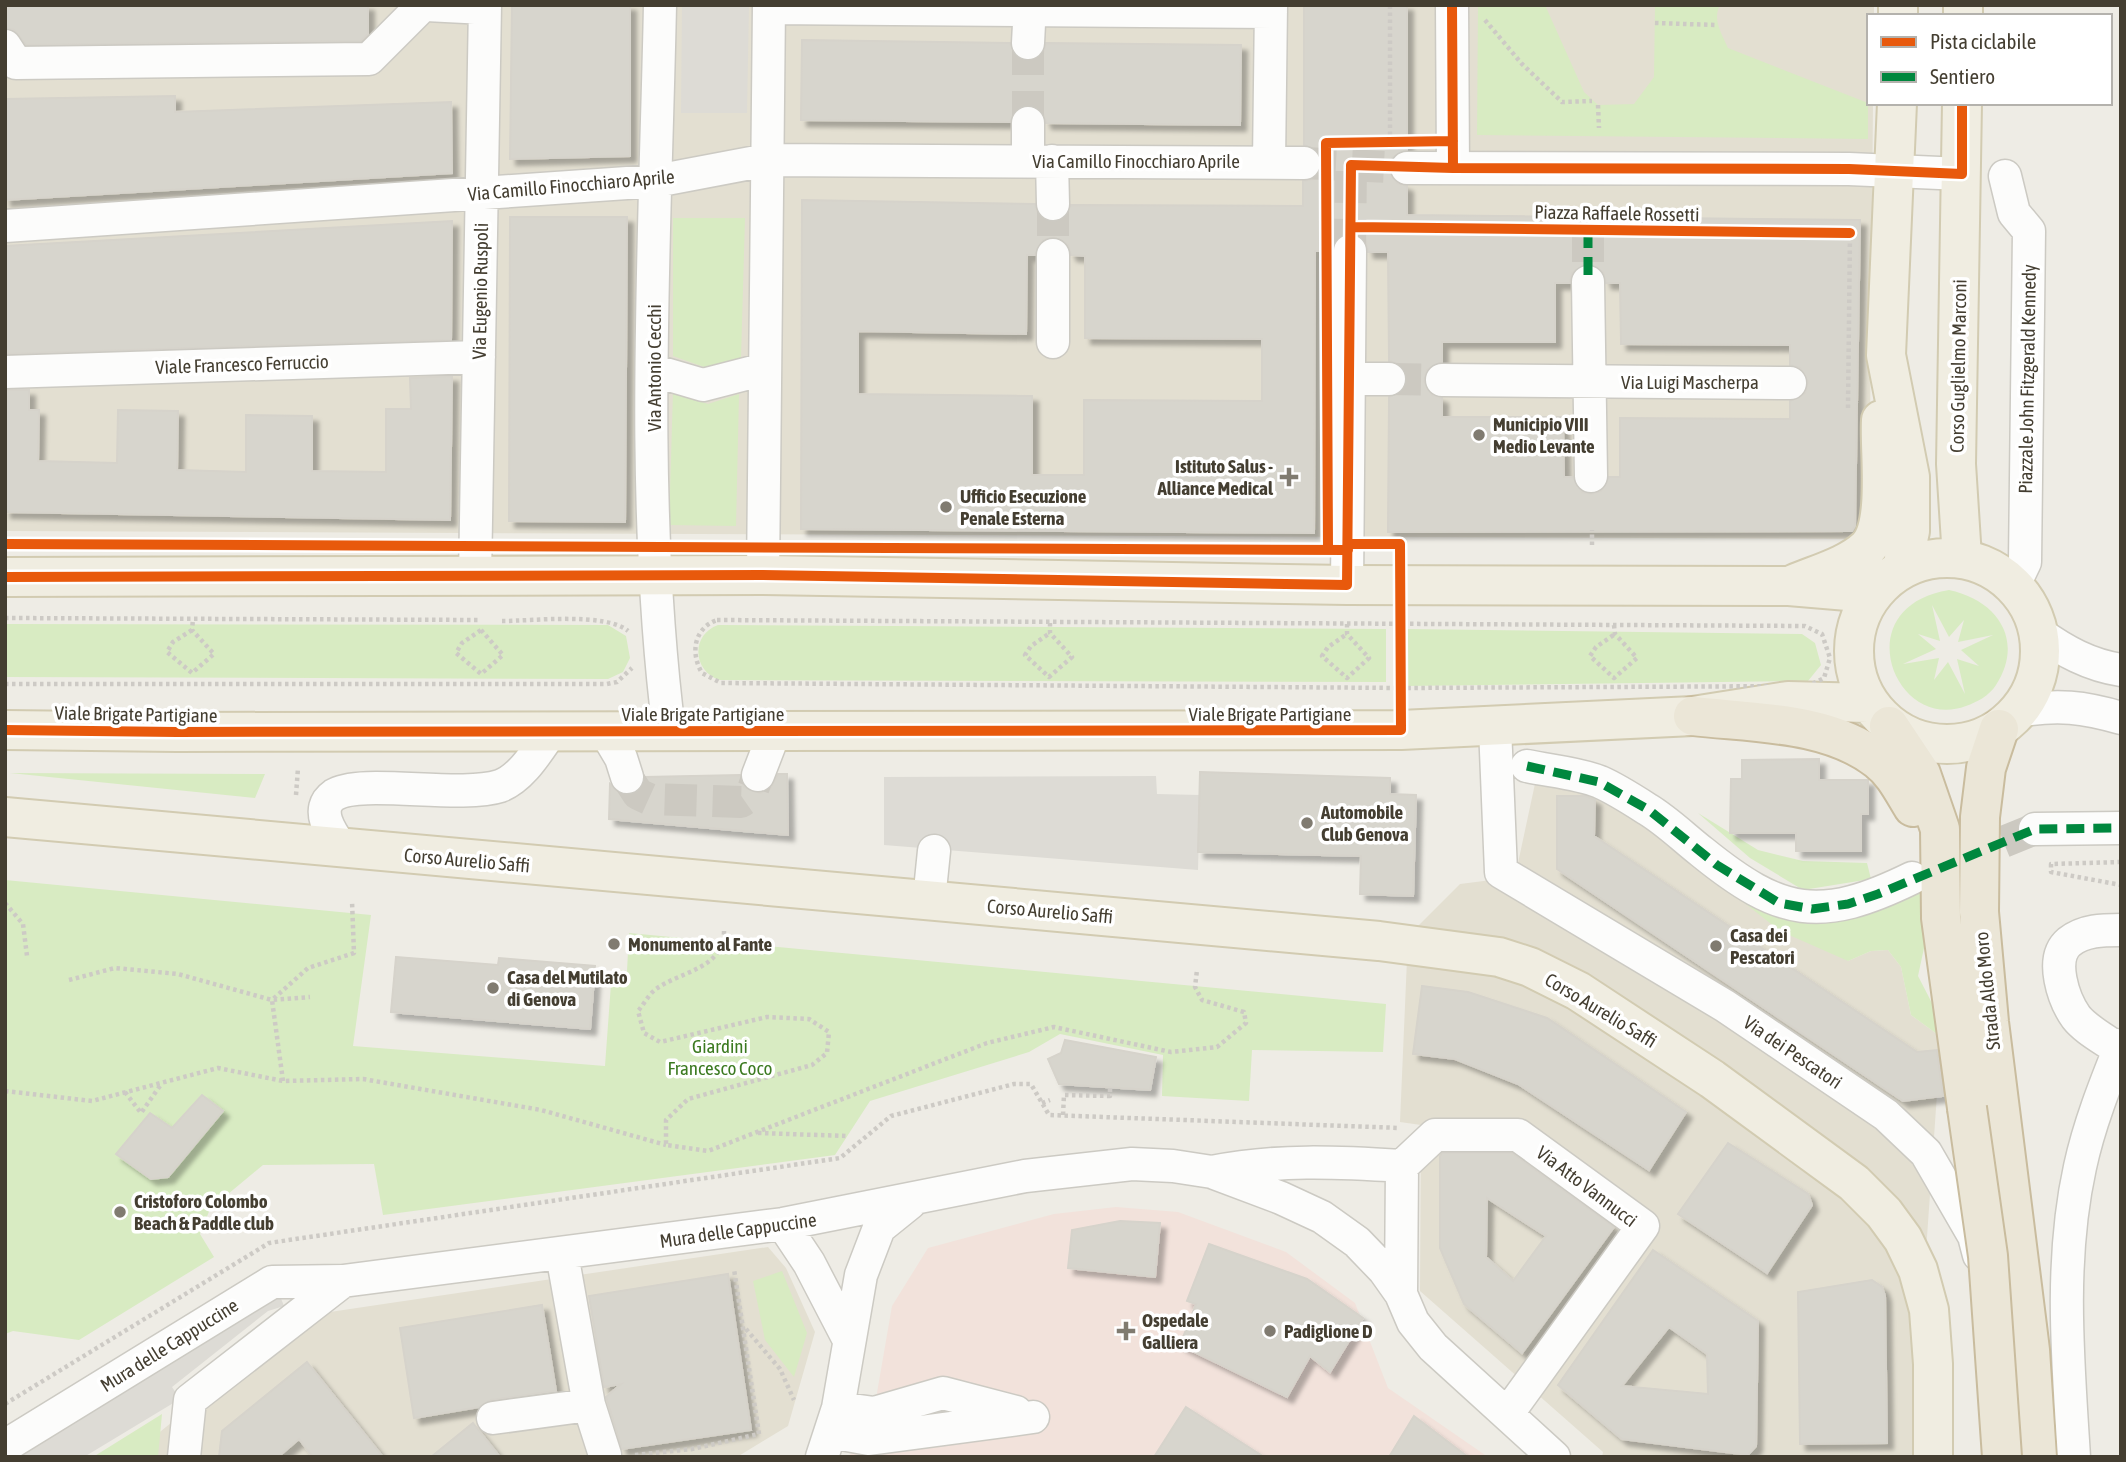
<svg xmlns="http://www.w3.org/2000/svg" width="2126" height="1462" viewBox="0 0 2126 1462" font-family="'Asap Condensed',sans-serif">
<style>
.residential{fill:#e3dfd1}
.medical{fill:#f2e2db}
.green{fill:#d8ebc2;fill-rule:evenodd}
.parking{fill:#dddbd5}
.building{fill:#d7d5cd;stroke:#d6d3cb;stroke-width:2;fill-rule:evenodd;filter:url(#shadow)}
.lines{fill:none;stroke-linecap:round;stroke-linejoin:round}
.minor-tunnel{stroke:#ccc9c1;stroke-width:32;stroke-dasharray:32 16;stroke-linecap:butt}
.minor-casing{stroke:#cccac3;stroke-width:35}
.major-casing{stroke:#d2cbb1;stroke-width:42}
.highway-casing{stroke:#c9bc9e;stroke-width:42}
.path{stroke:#cdcac5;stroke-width:4.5;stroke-dasharray:3.5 3.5;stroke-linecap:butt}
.minor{stroke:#fcfcfb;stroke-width:32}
.major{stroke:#f0ede1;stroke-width:38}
.highway{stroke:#ebe6d7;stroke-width:38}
.highway-bridge-casing{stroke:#c9bc9e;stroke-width:42;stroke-linecap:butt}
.highway-bridge{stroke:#ebe6d7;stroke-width:38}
.quiet{stroke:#00873e;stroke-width:9;stroke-dasharray:18 9;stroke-linecap:butt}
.cycleway-casing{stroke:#fff;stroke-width:15}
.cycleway{stroke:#e8590c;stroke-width:10}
.poi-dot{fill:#807b70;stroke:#fff;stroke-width:2.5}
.labels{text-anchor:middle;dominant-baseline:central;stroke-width:7;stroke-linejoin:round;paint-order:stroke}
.street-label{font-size:19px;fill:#443e31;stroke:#fff}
.poi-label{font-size:19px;font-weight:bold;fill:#443e31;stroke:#fff;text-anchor:start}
.park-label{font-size:19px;fill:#3c7a21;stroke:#fff}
</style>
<defs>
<filter id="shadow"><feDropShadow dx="6" dy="6" stdDeviation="2" flood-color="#0004"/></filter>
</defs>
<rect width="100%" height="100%" fill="#eeece5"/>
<!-- residential -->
<path class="residential" d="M5 5H1874V16H1869V103H1873L1869 539 5 531Z
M1536 779 1596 789 1848 961 1871 951 1888 950 1901 967 1911 1015 1941 1037 1920 1337 1915 1457H1602L1603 1452 1420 1291 1421 1125 1400 1122 1408 936 1460 884 1515 877Z
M768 1247 786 1268 815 1332 788 1426 737 1457H129L303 1316Z"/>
<!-- medical -->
<path class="medical" d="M1116 1207 1178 1212 1286 1252 1355 1303 1388 1388 1488 1457H847L869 1439 892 1306 928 1248 1054 1214Z"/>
<!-- green -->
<path class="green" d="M1478 5H1545L1584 92 1598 105 1634 104 1654 77 1655 5H1720C1712 20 1722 34 1728 48L1868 103V139L1477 135Z
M673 218H745L741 358 707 368 673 356Z
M673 392 708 404 739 394 736 526 669 525Z
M1949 590C1997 600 2025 640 1996 685 1989 696 1977 702 1966 706 1895 733 1845 607 1949 590ZM1932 605 1949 637 1964 620 1958 642 1993 635 1961 650 1979 666 1957 659 1965 694 1948 662 1934 680 1939 658 1903 664 1936 649 1918 634 1940 641Z
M5 624 608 625 626 636 630 658 623 672 608 679 5 677Z
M718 625 1386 629V682L720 680C693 672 690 635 718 625Z
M1407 629 1802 634 1815 643 1821 665 1808 681 1406 686Z
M10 773 265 774 255 798Z
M1698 813 1758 850 1803 861 1867 863 1871 879 1803 890 1750 858Z
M1704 871 1798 922 1840 919 1922 887 1927 934 1918 976 1934 1007 1941 1037 1911 1015 1901 967 1888 950 1871 951 1848 961 1780 931Z
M5 880 371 915 353 1046 605 1066 612 970 627 971 629 933 1386 1004 1383 1052 1252 1050 1249 1101 1162 1096 1163 1055 1060 1034 1029 1052 870 1101 835 1155 383 1215 374 1164 263 1165 210 1209 200 1234 214 1257 79 1340 13 1331 5 1334Z
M782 1271 807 1333 794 1377 765 1340 753 1281Z
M162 1414 158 1457H93Z"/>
<!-- parking -->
<path class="parking" d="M682 5H749L747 113H681Z
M1156 776 1157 794 1200 795 1198 870 884 845V777Z
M280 1296 284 1306 268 1311 172 1387 180 1399 84 1457H12L266 1300Z"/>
<!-- building -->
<path class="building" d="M5 5H368V34L361 41 26 45 14 30 5 28Z
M512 5H630V156L510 159Z
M1304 5H1407V150L1392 158 1389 169 1397 183 1407 186V215L1860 220 1855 526 1852 531 1388 532 1389 397 1404 389 1407 378 1399 364 1389 361 1388 252H1368L1366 241 1351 233 1340 235 1332 251H1315L1314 533 801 529 802 200 1035 204 1038 214 1053 222 1063 219 1071 205 1303 206V181L1314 179 1322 164 1320 153 1304 145ZM1054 237 1068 245 1071 255 1085 256V338L1262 339V401L1084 400V475H1032V396L858 394V331L1026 334 1027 255H1035L1043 240ZM1587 264 1603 272 1606 283H1620L1621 344 1790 345V365L1800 368 1808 382 1805 393 1790 401V419L1620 418V477H1609L1601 491 1591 494 1582 492 1573 477H1564L1563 417H1442V398L1432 395 1424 381 1427 370 1442 362V342H1555V283H1570L1572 273Z
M802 40 1010 43 1017 58 1028 61 1043 54 1046 43 1241 45 1240 125 1046 123 1043 113 1029 105 1018 108 1010 122 801 120Z
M175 96V112L451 102 452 173 5 200V99Z
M510 217H627L625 522 509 521Z
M452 221 451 340 5 354V246Z
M452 376 450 520 5 512V390H29V410H39L38 461 117 463 118 410 178 411 177 470 246 472V415L312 416V471L386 472V409H411L410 378Z
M1819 759V780H1868V814H1861V851H1796V833H1730L1731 779H1742V760Z
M1200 772 1390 778V794L1416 795 1413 896 1360 894 1361 856 1198 852Z
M778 774H787L788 835 609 819 610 784 622 795H632L641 789 645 777 740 775 744 787 760 793 770 789Z
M1557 796H1586L1595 800 1594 836 1917 1052 1937 1050 1943 1096 1903 1101 1557 869Z
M396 957 498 965 499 958 595 966 590 1029 391 1012Z
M1422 986 1468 992 1547 1018 1686 1112 1649 1170 1518 1084 1455 1059 1413 1054Z
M1065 1040 1156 1057 1150 1090 1059 1084 1048 1059 1061 1053Z
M202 1095 223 1111 168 1177 151 1179 116 1154 150 1113 172 1128Z
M1728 1143 1808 1194 1812 1205 1767 1273 1678 1214Z
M1442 1153H1512L1614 1227 1522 1353 1464 1304 1440 1248V1156ZM1487 1198 1546 1236 1513 1281 1486 1257Z
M1120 1221 1160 1223 1155 1277 1068 1268 1072 1230Z
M1209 1244 1307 1279 1363 1318 1330 1372 1310 1356 1287 1397 1180 1345 1196 1304 1187 1301Z
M1653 1250 1758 1321 1756 1446 1748 1455 1622 1439 1558 1385ZM1669 1327 1707 1354 1708 1394 1622 1386Z
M728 1274 751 1430 622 1449 606 1397 621 1384 604 1387 589 1296Z
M1872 1280 1882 1287 1885 1296 1887 1443 1800 1444 1798 1292Z
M542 1305 556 1391 491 1400 479 1407 414 1418 400 1328Z
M307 1362 383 1457H313L299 1439 278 1457H219L222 1431Z
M1186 1407 1264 1457H1154Z
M1414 1416 1468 1457H1389Z
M473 1423 500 1457H431Z"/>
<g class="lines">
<!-- minor-tunnel -->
<path class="minor-tunnel" d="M1028 123V43
M1304 163 1407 168
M1053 204V255
M1588 230V282
M1350 251 1351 165
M1389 379 1442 380
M627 777 638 794 649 799 741 802 751 795 758 775
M1959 860 2035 829"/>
<!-- minor casing -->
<g class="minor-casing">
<path id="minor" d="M426 5 485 8
M660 5C655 244 639 493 669 731
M1452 5 1453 168
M769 8 1271 12
M1028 43 1030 5
M5 46 16 63 369 59 423 5
M1028 161V123
M1052 161 1053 204
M1269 162 1271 5
M1407 168 1849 169 1962 174
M2005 176 2014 213 2029 231 2025 562 2014 585
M5 226 656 181 767 160 1304 163
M1588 282 1591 476
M1053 342V255
M652 370 703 385 765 369
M5 372 479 357
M1349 379H1389
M1442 380 1790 383
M763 575 769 5
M475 577 485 5
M1347 585 1350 251
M2039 633C2064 651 2089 665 2121 670
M2019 711C2057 704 2084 707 2121 718
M1495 727 1501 872 1725 1006 1886 1115 1926 1153 1974 1236 1979 1255
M605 731 621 758 627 777
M1527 766C1550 771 1578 773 1600 782 1616 789 1633 800 1647 809 1667 821 1684 838 1702 852 1781 916 1820 923 1912 878
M758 775 775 731
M2035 829 2121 828
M341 847C331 833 314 809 334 795 360 778 460 799 500 786 522 778 538 750 551 732
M929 900 934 851
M2119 1050C2106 1040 2086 1030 2076 1017 2064 1000 2049 959 2069 942 2084 930 2103 930 2121 930
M1402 1166 1435 1135H1518L1643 1226 1508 1413
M1212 1172C1276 1159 1337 1162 1402 1166L1401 1294
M783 1224 809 1263 849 1340
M562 1254 589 1405 605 1455
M838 1408 874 1413 943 1393 1016 1412
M493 1418 589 1405
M831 1432 869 1439 1033 1417
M5 1446 272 1282 343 1281 783 1224 1025 1176 1132 1164 1173 1166 1212 1172 1281 1198 1322 1217 1357 1242 1384 1270 1401 1294 1413 1322 1433 1347 1554 1457
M184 1457 190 1400 343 1281
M822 1457 838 1408 861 1275 879 1228 910 1203
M2074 1457C2068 1361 2059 1262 2080 1167 2089 1125 2105 1085 2121 1045"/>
</g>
<!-- major casing -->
<g class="major-casing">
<path id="major" d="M1898 16V5
M1963 16V5
M1897 103 1886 355 1910 477V531L1902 568
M1962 103 1956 464 1962 558
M1854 651a93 93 0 1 1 186 0a93 93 0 1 1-186 0Z
M5 577 763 575 1347 585 1789 586 1848 591 1877 587
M1794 584C1817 574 1848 566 1867 548 1890 525 1879 451 1881 420
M5 730 177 732 1401 730 1693 716 1788 701 1868 703
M5 817 1379 941 1499 957 1530 967 1578 991 1712 1079 1854 1183 1884 1213 1903 1239 1918 1270 1929 1310 1933 1364V1457"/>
</g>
<!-- highway casing -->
<g class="highway-casing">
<path id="highway" d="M1693 716C1754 723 1828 721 1878 760 1894 772 1903 791 1913 807
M1889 726 1921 774 1940 829 1941 918 1967 1108
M1999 729 1986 768 1980 817 1979 912 1989 1022 2030 1350 2037 1457"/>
</g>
<!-- path -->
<path class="path" d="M1485 20 1522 64 1562 102 1592 101
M1655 23 1717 25
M1598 105 1599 128
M1390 135V5
M1848 408 1850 233
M1592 545V530
M5 618 481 620
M717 620 1805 626 1822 634 1830 658 1824 678 1808 686 1401 688 721 683 702 673C690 653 694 628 717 620Z
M502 621C532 621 606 612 628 631
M1050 623V633L1072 657 1049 677 1025 655 1031 646 1050 633
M1347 624V634L1369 658 1347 678 1322 656 1328 647 1347 634
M1401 625V688
M1614 625 1615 634 1637 658 1614 678 1590 656 1596 647 1615 634
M192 630 173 642 167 652 192 673 214 654 192 630 193 619
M481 630 503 655 481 674 456 653 462 643Z
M5 684H607L617 682 632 668
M296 795 298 768
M2121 862 2051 864V872L2121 885
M5 903 23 924 27 956
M724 931C724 969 681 971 656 989 649 994 644 1004 638 1011L644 1033 660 1042 767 1017 809 1019 829 1032 827 1053 812 1065 688 1099 666 1120V1145L708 1151 987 1043 1054 1027 1171 1052 1217 1047 1246 1023 1244 1012 1202 1000 1195 987 1197 970
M69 980 115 968 178 974 272 1000 310 997
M283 1081 272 1000 308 968 354 953 352 901
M5 1091 92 1101 218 1068 283 1081 363 1079 541 1110 666 1145
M125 1092 141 1113 162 1083
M1042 1103 1050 1100
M1063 1115 1064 1095 1110 1096V1088
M758 1133 848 1136
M746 1329 780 1369 794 1400
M5 1404 269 1243 840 1158 891 1116 1014 1084H1031L1049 1115 1400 1128
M635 1455 692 1449 759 1434 734 1269"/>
<!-- minor -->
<use href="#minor" class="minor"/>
<!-- major -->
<use href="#major" class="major"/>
<!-- highway -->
<use href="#highway" class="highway"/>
<!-- highway-bridge casing -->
<g class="highway-bridge-casing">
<path id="highway-bridge" d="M1967 1108 1988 1256 2002 1457"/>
</g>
<!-- highway-bridge -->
<use href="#highway-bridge" class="highway-bridge"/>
<!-- quiet -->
<path class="quiet" d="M1588 230V282
M1527 766 1599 782 1649 810 1717 865 1779 903 1812 909 1848 904 1878 894 2035 829 2121 828"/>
<!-- cycleway casing -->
<g class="cycleway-casing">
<path id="cycleway" d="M1452 5 1453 168
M1351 227 1850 233
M5 544 1348 550
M1328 549 1326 143 1453 141
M5 577 763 575 1347 585 1351 165 1453 168 1849 169 1962 174V103
M5 730 177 732 1401 730 1400 544H1348"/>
</g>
<!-- cycleway -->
<use href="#cycleway" class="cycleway"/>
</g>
<!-- markers -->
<g class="poi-dot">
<circle cx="1479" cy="435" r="7"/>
<path d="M1285.5 466.5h7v7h7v7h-7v7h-7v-7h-7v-7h7z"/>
<circle cx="946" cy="507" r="7"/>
<circle cx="1307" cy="823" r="7"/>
<circle cx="614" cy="944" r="7"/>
<circle cx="1716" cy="946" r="7"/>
<circle cx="493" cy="988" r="7"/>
<circle cx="120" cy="1212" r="7"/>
<path d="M1122.5 1320.5h7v7h7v7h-7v7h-7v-7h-7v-7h7z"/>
<circle cx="1270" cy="1331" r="7"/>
</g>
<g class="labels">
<!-- street labels -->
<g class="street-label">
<text x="1136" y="161">Via Camillo Finocchiaro Aprile</text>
<text transform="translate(571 185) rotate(-5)">Via Camillo Finocchiaro Aprile</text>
<text transform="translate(1617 213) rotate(1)">Piazza Raffaele Rossetti</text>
<text transform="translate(480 291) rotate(-89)">Via Eugenio Ruspoli</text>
<text transform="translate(242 364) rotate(-2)">Viale Francesco Ferruccio</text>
<text transform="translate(1958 366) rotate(-89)">Corso Guglielmo Marconi</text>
<text transform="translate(654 368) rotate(-90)">Via Antonio Cecchi</text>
<text transform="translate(2027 379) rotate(-89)">Piazzale John Fitzgerald Kennedy</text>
<text x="1690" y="382">Via Luigi Mascherpa</text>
<text transform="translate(136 714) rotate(1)">Viale Brigate Partigiane</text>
<text x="703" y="714">Viale Brigate Partigiane</text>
<text x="1270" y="714">Viale Brigate Partigiane</text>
<text transform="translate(467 860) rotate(5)">Corso Aurelio Saffi</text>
<text transform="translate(1050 911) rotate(5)">Corso Aurelio Saffi</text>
<text transform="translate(1987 991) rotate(-96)">Strada Aldo Moro</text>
<text transform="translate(1601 1010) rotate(31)">Corso Aurelio Saffi</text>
<text transform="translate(1793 1052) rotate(34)">Via dei Pescatori</text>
<text transform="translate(1587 1186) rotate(37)">Via Atto Vannucci</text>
<text transform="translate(738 1230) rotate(-8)">Mura delle Cappuccine</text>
<text transform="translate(169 1345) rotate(-32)">Mura delle Cappuccine</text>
</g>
<!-- poi labels -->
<g class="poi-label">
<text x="1493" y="424">Municipio VIII<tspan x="1493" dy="22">Medio Levante</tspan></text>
<text x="1273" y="466" text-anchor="end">Istituto Salus -<tspan x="1273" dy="22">Alliance Medical</tspan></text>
<text x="960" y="496">Ufficio Esecuzione<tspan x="960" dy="22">Penale Esterna</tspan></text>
<text x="1321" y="812">Automobile<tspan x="1321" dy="22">Club Genova</tspan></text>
<text x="1730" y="935">Casa dei<tspan x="1730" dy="22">Pescatori</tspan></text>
<text x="628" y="944">Monumento al Fante</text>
<text x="507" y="977">Casa del Mutilato<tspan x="507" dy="22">di Genova</tspan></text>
<text x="134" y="1201">Cristoforo Colombo<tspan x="134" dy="22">Beach &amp; Paddle club</tspan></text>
<text x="1142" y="1320">Ospedale<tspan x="1142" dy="22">Galliera</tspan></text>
<text x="1284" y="1331">Padiglione D</text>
</g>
<!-- park labels -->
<g class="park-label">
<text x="720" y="1046">Giardini<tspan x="720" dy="22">Francesco Coco</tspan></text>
</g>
</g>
<!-- border -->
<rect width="2126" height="1462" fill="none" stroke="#443e31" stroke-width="14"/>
<!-- legend -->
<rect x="1867" y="14" width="245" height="91" fill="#ffffff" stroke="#b4b2ad" stroke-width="2"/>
<rect x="1881" y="37" width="35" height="10" fill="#e8590c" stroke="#b4b2ad" stroke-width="2"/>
<text x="1930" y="49" font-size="21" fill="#443e31">Pista ciclabile</text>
<rect x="1881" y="72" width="35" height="10" fill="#00873e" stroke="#b4b2ad" stroke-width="2"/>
<text x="1930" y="84" font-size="21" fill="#443e31">Sentiero</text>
</svg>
